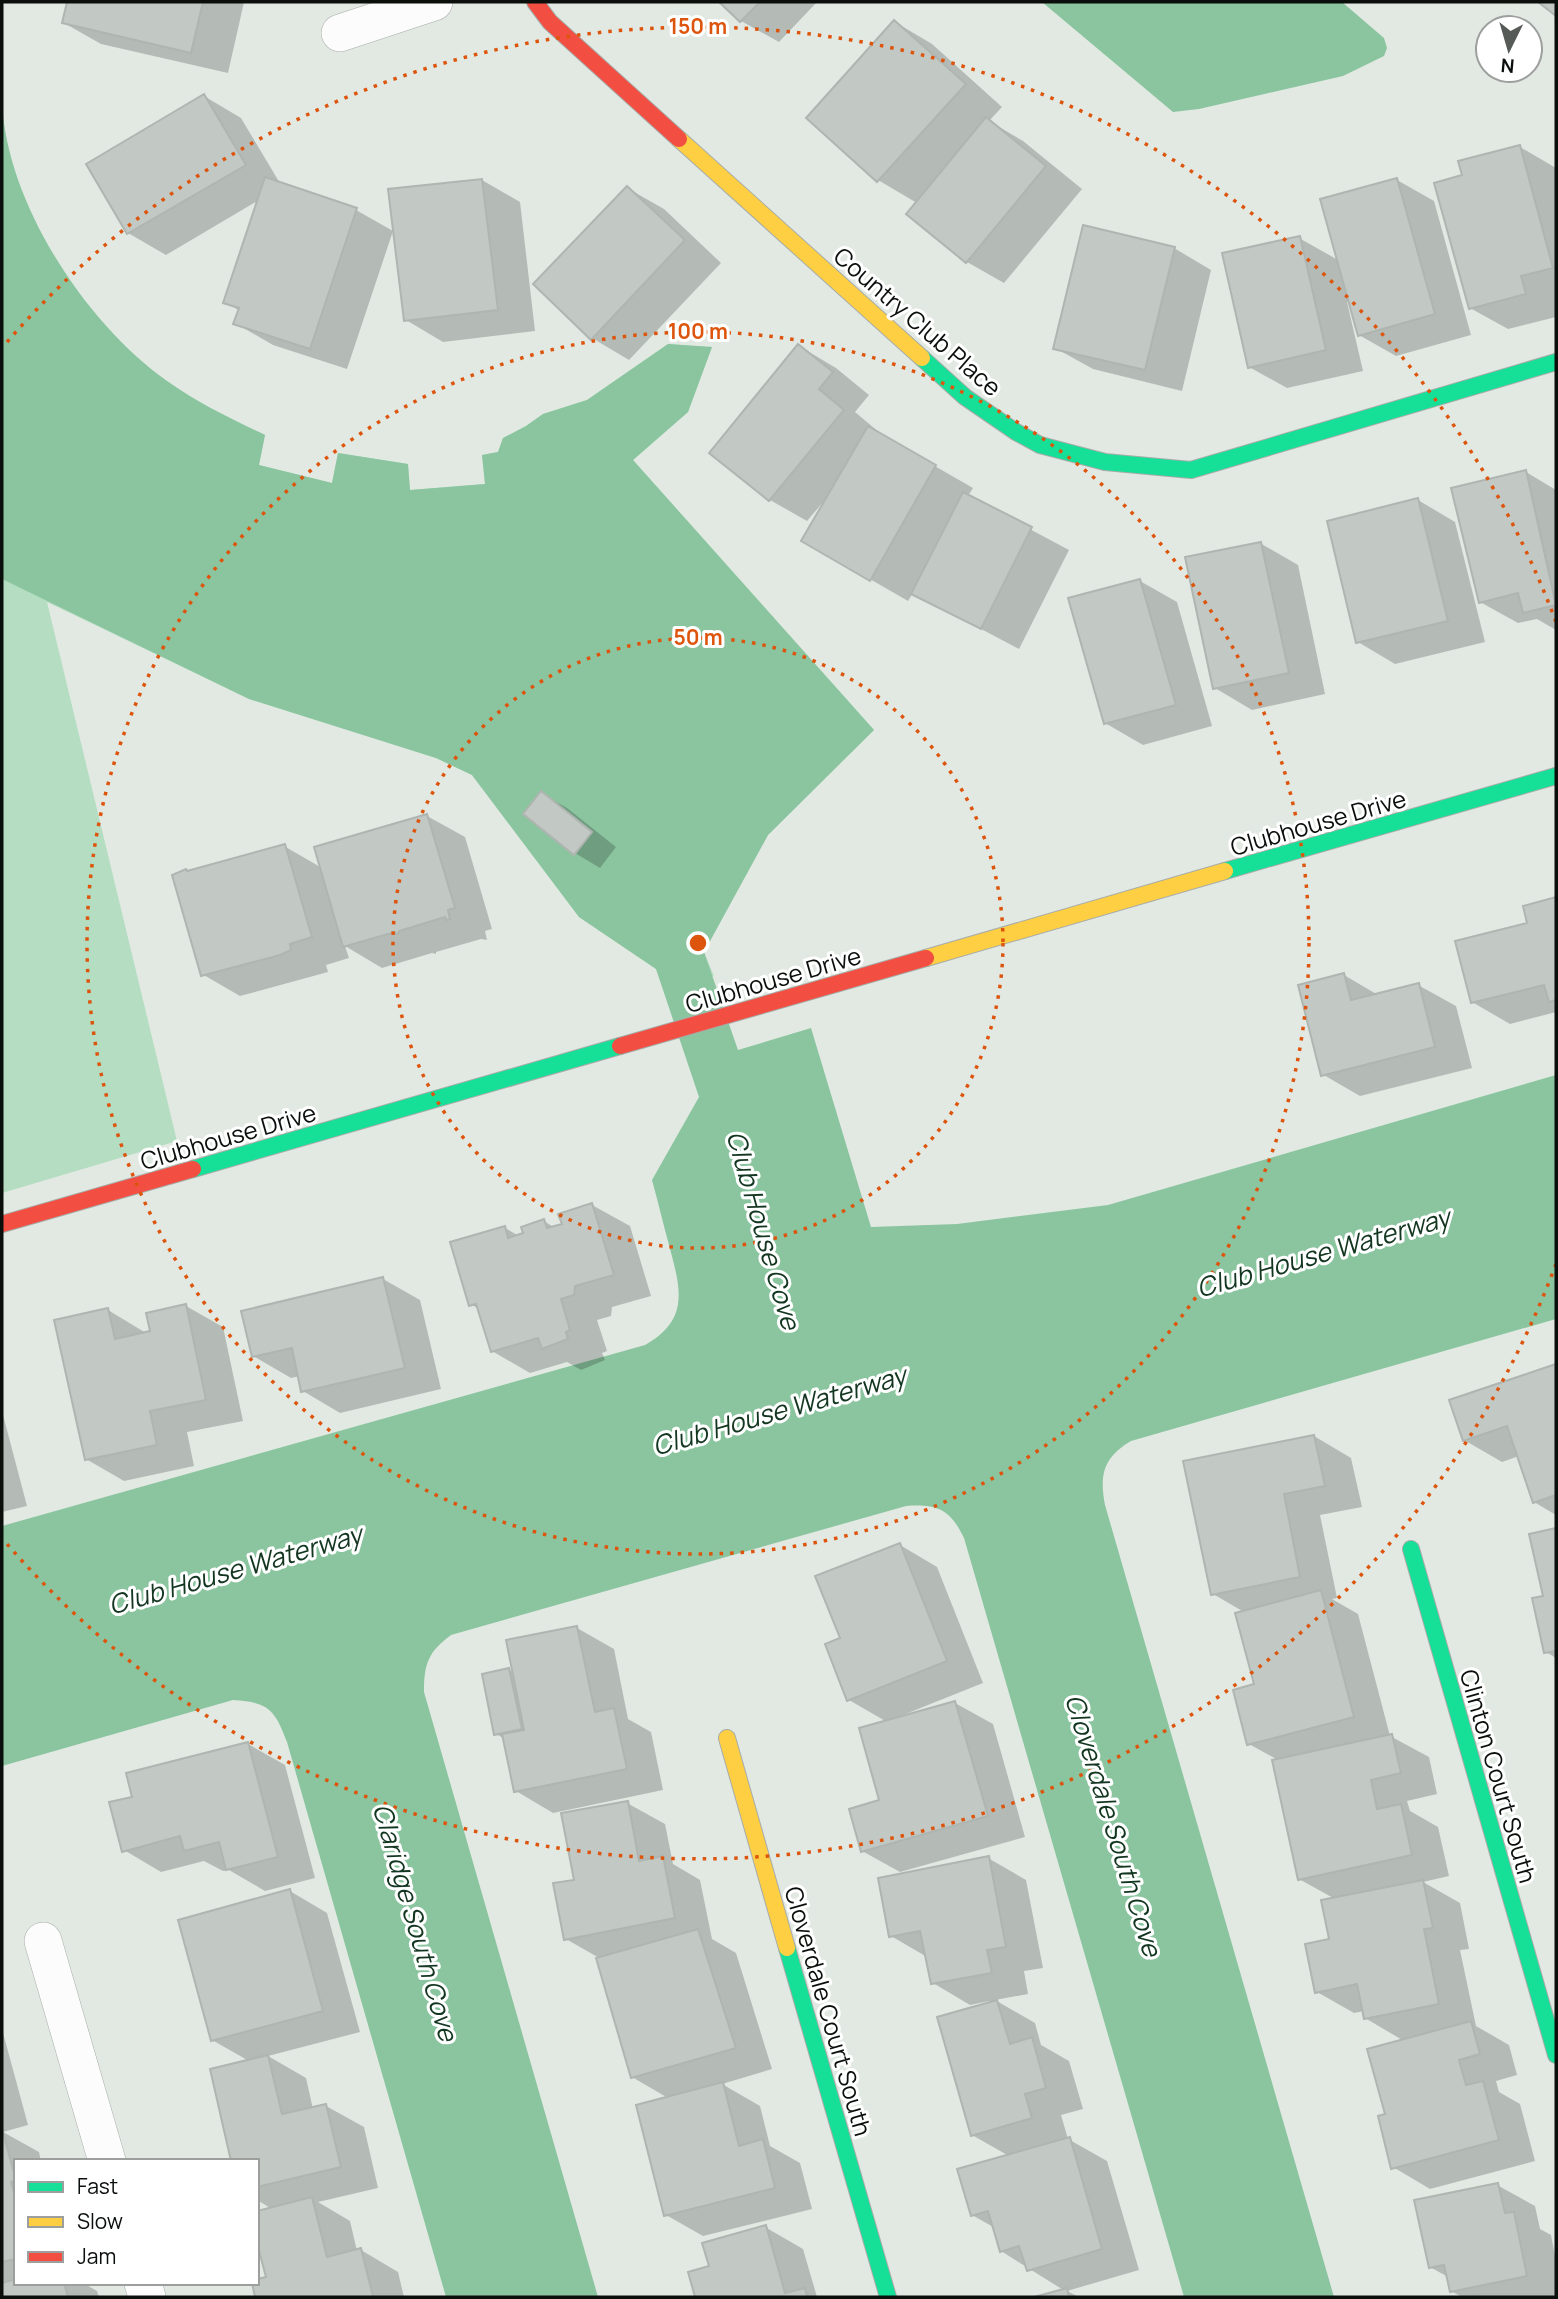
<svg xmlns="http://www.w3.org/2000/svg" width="1558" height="2299" viewBox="0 0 1558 2299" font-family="Manrope,sans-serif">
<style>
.green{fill:#b4ddc1}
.water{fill:#8bc59f}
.shadow{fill:#0003}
.building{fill:#c2c8c4;stroke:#afb5b0;stroke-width:2}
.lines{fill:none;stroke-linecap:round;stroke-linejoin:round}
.street-casing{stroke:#a7aca8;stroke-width:38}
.fast-casing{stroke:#a7aca8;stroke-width:18}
.slow-casing{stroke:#a7aca8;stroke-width:18}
.jam-casing{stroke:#a7aca8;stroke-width:18}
.street{stroke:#fbfcfb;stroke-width:37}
.fast{stroke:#16e098;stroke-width:16}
.slow{stroke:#ffcf43;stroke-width:16}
.jam{stroke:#f24e42;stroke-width:16}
.ring{fill:none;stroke:#dd550c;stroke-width:3.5;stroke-dasharray:3.5 7}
.labels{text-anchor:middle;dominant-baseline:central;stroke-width:6;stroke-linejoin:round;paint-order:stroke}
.street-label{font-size:24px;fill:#0b0f0c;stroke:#fff}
.water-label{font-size:26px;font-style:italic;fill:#133620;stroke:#fff}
.centre{fill:#dd550c;stroke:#fff;stroke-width:3.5}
.ring-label{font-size:21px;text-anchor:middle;font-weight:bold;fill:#dd550c;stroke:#fff;stroke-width:6;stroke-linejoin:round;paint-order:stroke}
</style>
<rect width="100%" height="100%" fill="#e2e9e3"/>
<!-- green -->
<path class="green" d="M2 103C7 204 86 324 167 381 198 403 231 419 265 435L259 465 332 483 338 453 408 464 410 490 485 484 482 455 498 452 503 438 526 426 543 414 587 400 668 344 712 347 688 412 633 460 874 730 768 835 704 952 714 976 664 990 656 969 579 917 472 775 436 758 249 699 47 602 177 1141 2 1193Z"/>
<!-- water -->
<path class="water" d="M1042 2H1342L1384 38 1387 48 1384 56 1343 76 1199 109 1173 112Z
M2 103C7 204 86 324 167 381 198 403 231 419 265 435L259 465 332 483 338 453 408 464 410 490 485 484 482 455 498 452 503 438 526 426 543 414 587 400 668 344 712 347 688 412 633 460 874 730 768 835 704 952 738 1050 811 1028 871 1227 957 1224 1108 1205 1556 1075V1319L1131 1441C1104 1457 1099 1474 1105 1505L1334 2297H1184L964 1538C950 1509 937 1504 906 1506L451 1635C428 1652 424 1664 424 1692L598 2297H446L287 1742C275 1710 269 1702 233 1700L2 1766V1526L645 1345C691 1319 680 1287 669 1245 663 1223 658 1202 652 1180L699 1097 656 969 579 917 472 775 436 758 249 699 2 579Z"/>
<!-- shadow -->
<path class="shadow" d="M68 2H244L228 73 101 44 64 23Z
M721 2H817L779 42 741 21Z
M895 22 932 44 1002 107 989 121 1023 141 1082 189 1004 283 967 262 917 203 878 180Z
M204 96 241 118 281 185 356 210 393 231 347 369 273 345 235 323 240 311 225 302 259 200 166 255 128 233Z
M1520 147 1556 168V317L1508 329 1470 308 1464 176Z
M482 180 520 202 535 331 443 342 406 320Z
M1397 180 1434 201 1471 335 1396 356 1359 335 1350 301 1347 302 1363 371 1287 388 1249 367 1299 238 1338 260Z
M627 188 664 209 721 263 629 360 592 338Z
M1174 248 1211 270 1182 391 1093 369 1055 348Z
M799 346 836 368 869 395 855 412 880 433 879 434 973 488 968 496 1069 550 1019 649 913 593 908 601 804 541 826 502 824 501 807 521 770 500 712 452Z
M1526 472 1556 490V630L1537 619 1518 623 1480 602Z
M1418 500 1455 522 1485 642 1395 664 1358 642Z
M1260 543 1298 565 1325 694 1252 710 1215 688Z
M1140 581 1177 602 1212 726 1143 745 1105 723Z
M542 794 567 808 616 847 600 868 575 853Z
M427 816 465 837 492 929 485 931 487 940 481 939 436 952V954L432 953 382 968 345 946 349 958 326 965 328 972 240 996 202 974 284 846 322 868Z
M1556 899V1012L1510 1024 1472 1002 1529 924 1525 907Z
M1344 975 1378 995 1418 985 1456 1006 1472 1068 1360 1096 1322 1074Z
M592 1205 630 1226 651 1296 612 1307 611 1316 597 1320 607 1351 602 1353 605 1360 581 1370 567 1362 530 1373 492 1351 480 1310 471 1304 505 1228 519 1236 544 1221 555 1228 564 1225Z
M383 1279 420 1300 441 1389 340 1413 303 1391 300 1376 291 1378 253 1356Z
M186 1306 223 1327 243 1421 187 1432 194 1466 124 1481 86 1459 108 1310 146 1333 152 1332Z
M1556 1366V1515L1534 1502 1519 1456 1502 1462 1464 1440 1451 1401Z
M2 1411 27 1506 2 1512Z
M1314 1436 1351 1458 1362 1507 1320 1515 1337 1598 1332 1599 1358 1614 1390 1736 1429 1757 1437 1794 1407 1801 1410 1811 1438 1827 1449 1876 1423 1882 1460 1903 1469 1949 1460 1950 1476 2026 1509 2045 1517 2075 1496 2081 1499 2092 1520 2104 1535 2161 1430 2189 1393 2167 1387 2115 1404 2041 1365 2018 1364 2011 1354 2013 1317 1992 1331 1940 1335 1899 1299 1879 1278 1760 1249 1744 1257 1686 1244 1612 1213 1594Z
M1556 1530V1658L1546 1652 1545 1597 1531 1535Z
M900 1545 937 1567 983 1683 903 1715 904 1717 955 1703 993 1724 1025 1837 900 1872 862 1851 882 1801 887 1722 849 1700 842 1639Z
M577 1628 614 1649 628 1719 651 1732 663 1790 553 1813 516 1791 505 1739 496 1734 509 1670 515 1673Z
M248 1744 285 1765 315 1878 265 1891 229 1870 223 1871 204 1861 161 1872 124 1850 134 1798Z
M627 1803 665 1824 673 1864 700 1880 712 1939 736 1953 772 2069 722 2084 760 2106 770 2146 800 2163 812 2209 703 2236 666 2215 668 2098 632 2077 601 1959 566 1939 576 1881Z
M988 1858 1026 1880 1043 1968 1024 1971 1028 1994 995 2000 1035 2023 1041 2045 1069 2061 1083 2109 1061 2115 1068 2139 1107 2161 1139 2270 1067 2291 1079 2297H1041L1065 2291 1001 2251 995 2228 972 2215 1009 2156 972 2135 989 2001 970 2005 933 1983 927 1957 891 1936Z
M290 1891 327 1913 360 2032 268 2056 306 2078 313 2109 326 2106 364 2127 378 2188 318 2202 350 2221 357 2251 361 2250 398 2272 404 2297H257L254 2283 268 2278 272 2209 257 2200V2161L249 2061 212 2040Z
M2 2029 28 2125 3 2132 39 2152 41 2161H16V2283H83L97 2291 99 2297H2Z
M1497 2185 1535 2206 1540 2229 1551 2235 1556 2261V2297H1462L1451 2291 1448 2277 1430 2267Z
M765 2227 803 2249 817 2297H697L690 2273 711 2267Z"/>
<!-- building -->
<path class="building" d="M67 2H203L191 53 62 23Z
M719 2H760L740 22Z
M1538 2H1556V16Z
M894 20 966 84 877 182 806 118Z
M204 94 246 165 127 234 86 164Z
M986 117 1046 166 966 263 906 214Z
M1520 145 1553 268 1521 276 1526 294 1469 309 1434 183 1462 175 1458 161Z
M265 177 357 208 310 349 233 324 239 308 223 303Z
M1397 178 1435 314 1358 336 1320 199Z
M482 179 498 310 404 321 388 189Z
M627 186 685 240 591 340 533 284Z
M1083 225 1175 247 1145 370 1053 349Z
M1300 236 1326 350 1248 368 1222 253Z
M798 344 833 372 819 389 844 410 769 501 709 453Z
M868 426 936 465 870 581 801 541Z
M1526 470 1556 605 1523 613 1518 593 1479 603 1451 488Z
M963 492 1032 527 981 629 911 594Z
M1418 498 1448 621 1356 643 1327 521Z
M1261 542 1289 673 1213 689 1185 557Z
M1140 579 1176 705 1104 724 1068 598Z
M541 791 592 832 574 855 523 814Z
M427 814 455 908 448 910 450 919 446 920 445 917 399 931V933L396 934 395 932 343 947 314 847Z
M285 844 312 937 290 944 291 950 280 955 201 976 172 875 186 869 187 871Z
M1556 897V1000L1549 1002 1544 985 1471 1003 1455 941 1527 923 1523 906Z
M1344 973 1351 1000 1419 983 1435 1047 1321 1076 1298 985Z
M592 1203 614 1275 575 1286 574 1295 561 1299 570 1330 566 1332 568 1339 542 1349 538 1338 491 1352 476 1304 469 1306 450 1242 505 1226 508 1238 523 1233 521 1227 544 1219 547 1228 562 1224 558 1214Z
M383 1277 405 1368 301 1392 292 1348 252 1357 241 1311Z
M186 1304 206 1400 150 1411 157 1445 85 1460 54 1320 108 1308 115 1339 150 1331 146 1313Z
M1556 1364V1495L1533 1503 1507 1426 1463 1441 1449 1400Z
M1314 1435 1325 1486 1284 1494 1300 1577 1211 1595 1183 1461Z
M1556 1528V1651L1544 1653 1532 1598 1543 1596 1529 1534Z
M900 1543 947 1661 847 1701 825 1644 840 1638 815 1576Z
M1321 1590 1354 1717 1247 1745 1233 1690 1254 1684 1235 1613Z
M577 1626 595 1712 614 1708 627 1769 514 1792 502 1734 524 1730 506 1640Z
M509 1668 522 1729 494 1735 482 1674Z
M955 1701 988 1816 861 1852 849 1809 879 1800 859 1728Z
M1392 1734 1401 1773 1371 1780 1377 1809 1401 1804 1412 1855 1298 1880 1272 1760Z
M248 1742 278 1857 226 1870 219 1842 184 1851 180 1836 122 1852 109 1802 132 1797 126 1773Z
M628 1801 639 1861 663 1856 675 1918 564 1940 553 1883 574 1880 561 1813Z
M989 1856 1006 1947 987 1950 992 1973 931 1984 920 1931 889 1937 878 1878Z
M1423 1880 1433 1928 1424 1929 1439 2004 1364 2019 1357 1984 1315 1993 1305 1944 1329 1939 1321 1900Z
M290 1889 323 2011 211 2041 178 1920Z
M698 1929 736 2048 631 2078 596 1958Z
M997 2000 1010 2044 1032 2037 1046 2088 1025 2094 1032 2118 971 2136 937 2017Z
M1471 2021 1480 2054 1459 2060 1466 2085 1483 2081 1499 2140 1391 2169 1378 2116 1385 2114 1367 2049Z
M268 2055 282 2114 326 2104 341 2167 257 2187V2161H231L210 2069Z
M723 2082 739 2146 763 2139 775 2188 664 2216 636 2105Z
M2 2129 16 2180 11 2182 16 2199V2259L2 2262Z
M1070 2137 1102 2249 1027 2271 1019 2246 1000 2252 988 2211 971 2216 957 2169Z
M1498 2183 1505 2213 1514 2212 1527 2276 1450 2292 1444 2265 1429 2268 1414 2200Z
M312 2197 327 2257 361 2248 373 2297H255L252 2283H257V2279L266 2277 257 2243V2211Z
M766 2225 785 2293 805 2288 807 2297H695L688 2272 709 2266 702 2243Z
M16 2279V2283H64L68 2297H2V2283Z
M1067 2288 1069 2297H1034Z"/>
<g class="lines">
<!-- street casing -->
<g class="street-casing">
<path id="street" d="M340 33 434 2
M43 1941 107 2161
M143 2283 147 2297"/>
</g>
<!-- fast casing -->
<g class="fast-casing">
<path id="fast" d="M922 358 965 397 1016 432 1040 445 1105 462 1191 470 1556 362
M1225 871 1556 776
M193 1169 620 1046
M1411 1549 1556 2055
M787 1948 888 2297"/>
</g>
<!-- slow casing -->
<g class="slow-casing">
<path id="slow" d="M679 139 922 358
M926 958 1225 871
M727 1738 787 1948"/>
</g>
<!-- jam casing -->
<g class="jam-casing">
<path id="jam" d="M535 2 550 22 679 139
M620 1046 926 958
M2 1224 193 1169"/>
</g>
<!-- street -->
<use href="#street" class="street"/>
<!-- fast -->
<use href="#fast" class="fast"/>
<!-- slow -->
<use href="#slow" class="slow"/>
<!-- jam -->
<use href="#jam" class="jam"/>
</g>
<!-- distance rings -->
<g class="ring">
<circle cx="698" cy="943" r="305"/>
<circle cx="698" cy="943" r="611"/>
<path d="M1556 1264A916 916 0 0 1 7 1544M7 342A916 916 0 0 1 1556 622"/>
</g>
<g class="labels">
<!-- street labels -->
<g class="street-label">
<text transform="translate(918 321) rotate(41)">Country Club Place</text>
<text transform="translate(1318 822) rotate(-16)">Clubhouse Drive</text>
<text transform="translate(773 979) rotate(-16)">Clubhouse Drive</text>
<text transform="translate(228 1136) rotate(-16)">Clubhouse Drive</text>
<text transform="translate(1499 1776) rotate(74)">Clinton Court South</text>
<text transform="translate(829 2011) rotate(74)">Cloverdale Court South</text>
</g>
<!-- water labels -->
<g class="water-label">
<text transform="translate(764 1230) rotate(74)">Club House Cove</text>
<text transform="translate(1323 1252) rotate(-16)">Club House Waterway</text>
<text transform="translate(779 1410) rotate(-16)">Club House Waterway</text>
<text transform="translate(235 1569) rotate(-16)">Club House Waterway</text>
<text transform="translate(1114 1825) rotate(73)">Cloverdale South Cove</text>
<text transform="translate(416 1922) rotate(74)">Claridge South Cove</text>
</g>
</g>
<circle cx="698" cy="943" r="10" class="centre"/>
<g class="ring-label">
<text x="698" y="34">150 m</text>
<text x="698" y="339">100 m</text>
<text x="698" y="645">50 m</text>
</g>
<!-- border -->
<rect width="1558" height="2299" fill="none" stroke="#0b0f0c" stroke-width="7"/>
<!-- legend -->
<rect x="14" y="2159" width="245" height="126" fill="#ffffff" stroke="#9d9f9e" stroke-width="2"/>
<rect x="28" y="2182" width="35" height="10" fill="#16e098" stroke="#9d9f9e" stroke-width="2"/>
<text x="77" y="2194" font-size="21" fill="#0b0f0c">Fast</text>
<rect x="28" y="2217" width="35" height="10" fill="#ffcf43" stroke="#9d9f9e" stroke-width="2"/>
<text x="77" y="2229" font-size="21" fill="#0b0f0c">Slow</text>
<rect x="28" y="2252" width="35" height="10" fill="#f24e42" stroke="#9d9f9e" stroke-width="2"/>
<text x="77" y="2264" font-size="21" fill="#0b0f0c">Jam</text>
<!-- north arrow -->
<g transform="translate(1509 49) rotate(185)"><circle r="33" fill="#ffffff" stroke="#9d9f9e" stroke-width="2"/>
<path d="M0-5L12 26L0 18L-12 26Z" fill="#565b57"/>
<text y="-10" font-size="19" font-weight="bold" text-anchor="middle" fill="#0b0f0c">N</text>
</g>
</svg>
